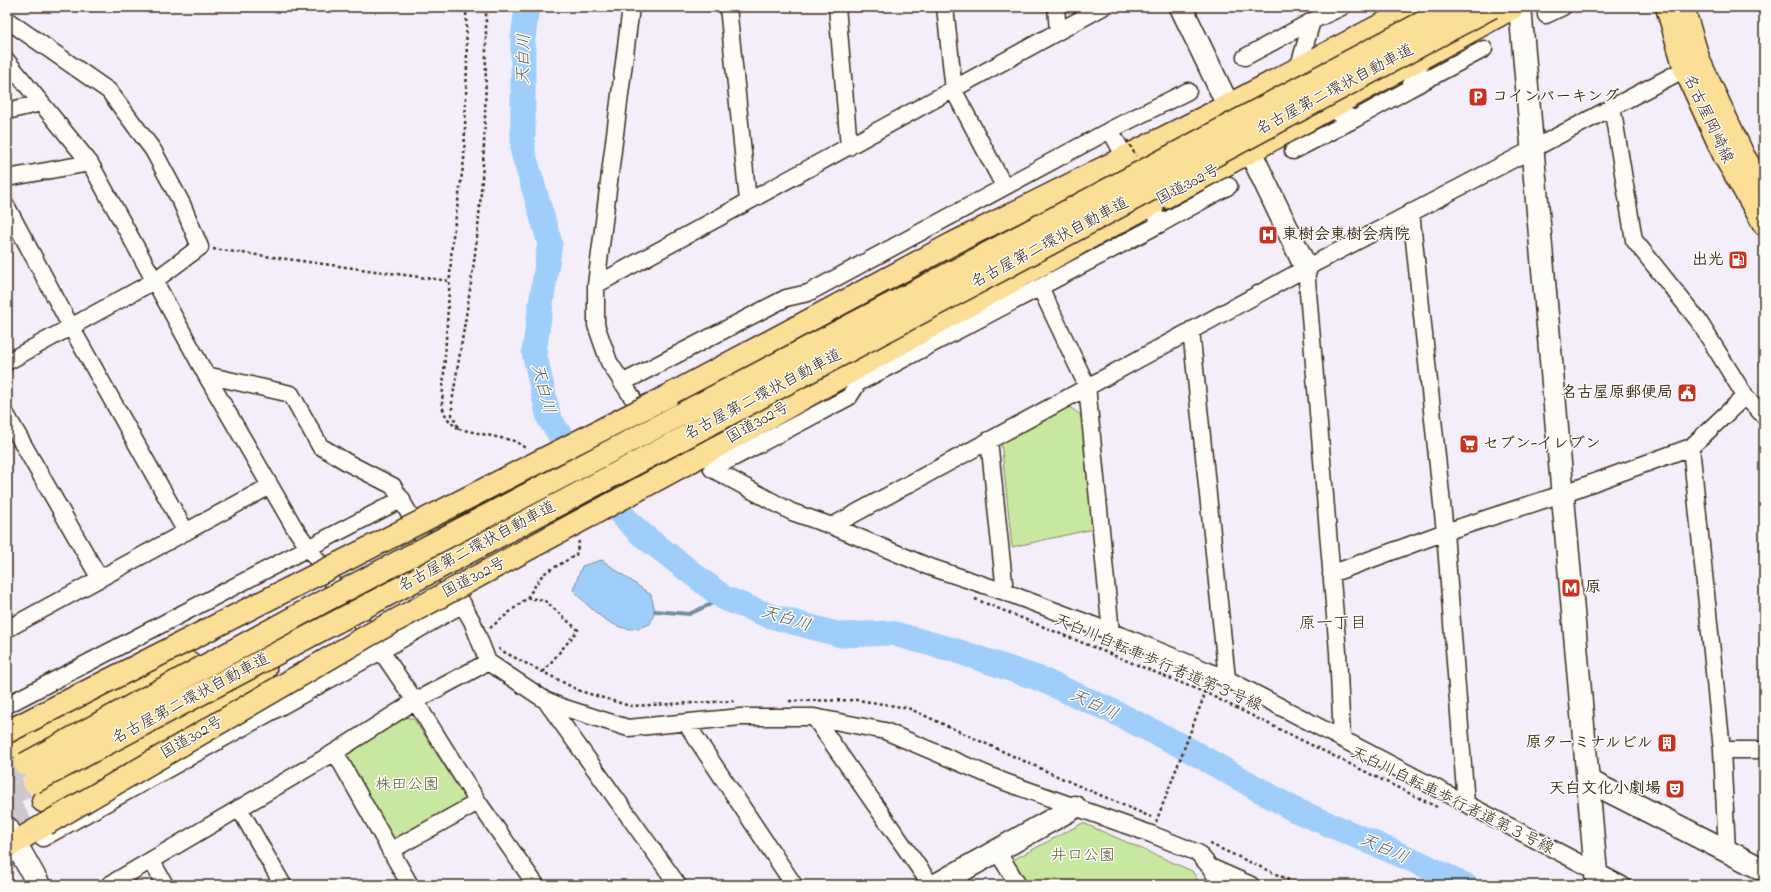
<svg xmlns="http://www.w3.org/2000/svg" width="1771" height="892" viewBox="0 0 1771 892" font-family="'Indie Flower','Klee One',sans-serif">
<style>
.green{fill:#c8e7a0;stroke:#82885f}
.water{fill:#a0cefb;stroke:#788ca3}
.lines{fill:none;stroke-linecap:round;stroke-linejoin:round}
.stream{stroke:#788ca3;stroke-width:4}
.river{stroke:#a0cefb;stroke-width:25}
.highway-tunnel{stroke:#cec7cd;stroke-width:22;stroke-dasharray:22 11;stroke-linecap:butt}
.street-casing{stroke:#3b2a1e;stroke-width:19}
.secondary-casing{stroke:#3b2a1e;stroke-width:25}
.primary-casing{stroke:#3b2a1e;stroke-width:25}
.highway-casing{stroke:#3b2a1e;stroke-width:25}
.path{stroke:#3b2a1e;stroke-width:2.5;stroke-dasharray:3 3;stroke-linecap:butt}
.street{stroke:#fdfcf7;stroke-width:16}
.secondary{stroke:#fdfcf7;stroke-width:22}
.primary{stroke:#fbdf96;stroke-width:22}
.highway{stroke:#fbdf96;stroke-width:22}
.highway-bridge-casing{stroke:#3b2a1e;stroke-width:25;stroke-linecap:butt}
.path-bridge{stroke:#3b2a1e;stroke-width:2.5;stroke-dasharray:3 3;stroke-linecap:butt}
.highway-bridge{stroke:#fbdf96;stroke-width:22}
.labels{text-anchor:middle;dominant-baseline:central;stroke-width:3;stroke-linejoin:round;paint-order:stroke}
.street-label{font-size:16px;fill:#3b2a1e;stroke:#fdfcf7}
.poi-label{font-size:16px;font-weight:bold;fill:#3b2a1e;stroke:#fdfcf7;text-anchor:start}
.park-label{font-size:16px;fill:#5e593e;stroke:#fdfcf7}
.water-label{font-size:17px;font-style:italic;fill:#595b60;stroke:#fdfcf7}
.neighbourhood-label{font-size:17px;fill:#3b2a1e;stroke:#fdfcf7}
</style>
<rect width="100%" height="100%" fill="#f3eef9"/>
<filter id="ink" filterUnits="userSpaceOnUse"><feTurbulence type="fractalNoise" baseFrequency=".025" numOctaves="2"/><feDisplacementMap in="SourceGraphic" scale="8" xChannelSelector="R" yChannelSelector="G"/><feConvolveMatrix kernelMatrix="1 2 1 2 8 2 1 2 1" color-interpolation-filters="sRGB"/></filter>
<g filter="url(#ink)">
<!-- green -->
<path class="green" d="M1068 406 1081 415 1093 529 1012 547 1001 441Z
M406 717 414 719 467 801 392 844 341 754Z
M1083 823 1192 871 1201 885H1026L1011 861Z"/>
<!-- water -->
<path class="water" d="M602 560 651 595 655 611 650 624C646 625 642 627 638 628 614 634 588 606 573 590L582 566Z"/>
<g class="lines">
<!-- stream -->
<path class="stream" d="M655 611 689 614 724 598"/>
<!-- river -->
<path class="river" d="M527 7 523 39V152L550 243 534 352 549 418 579 464 607 500 640 533 724 598 770 616 841 635 891 633 957 651 1040 679 1112 711 1184 747 1295 810 1415 861 1465 885"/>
<!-- highway-tunnel -->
<path class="highway-tunnel" d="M7 774 25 764
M7 797 34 782
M7 821 43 801"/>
<!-- street casing -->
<g class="street-casing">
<path id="street" d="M631 7 596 285V325L609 362 632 397
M728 7 748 201
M837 7 849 147
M945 7 954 91 1004 186
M1056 7 1058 31
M1546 15 1563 7
M7 20 109 91 153 150 182 204 200 247 154 281 7 362
M1245 57 1312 21
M7 61 90 163 206 375 294 527 381 651 415 701 478 802 536 885
M1298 69 1312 21 1342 7
M1409 89 1484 49
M1612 106 1634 240 1698 320 1745 396
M1328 109 1355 119 1409 89 1424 56
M7 111 41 103
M1110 130 1188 91
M1293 151 1355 119
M7 178 90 163
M7 207 71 327 186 532
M1411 212 1445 532 1466 804
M1160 224 1229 186
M1306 268 1338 652 1342 739
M596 285 1103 7
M1040 287 1087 386 1111 633
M1191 330 1227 679
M206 375 291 394 320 446 350 464 393 486 472 621 488 662 545 700 562 707 628 728 741 717H814L885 731 1005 782 1151 834 1198 853 1210 867 1221 885
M622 383 786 298 808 293 1110 130 1125 157
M7 416 100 579
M989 440 1005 592
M1691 447 1722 750 1727 851
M712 469 792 512 832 526 927 566 1005 592 1135 641 1227 679 1622 885
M712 469 849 397 858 383 1160 224 1150 205
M832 526 1306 268 1685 69
M1331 574 1445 532 1562 494 1691 447 1745 396 1764 416
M7 629 270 486
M546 701 678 885
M7 705 402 499
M814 717 931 885
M686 723 794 885
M1722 750H1764
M335 752 410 885
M239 808 283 885
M43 838 381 651 463 604
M390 851 478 802
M997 851 1018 885
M151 860 165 885
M1210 867 1251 885
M109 885 335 752 415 701 488 662"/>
</g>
<!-- secondary casing -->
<g class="secondary-casing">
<path id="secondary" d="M1181 7 1306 268
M1520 7 1597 885
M1589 781 1764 870
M7 828 39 885
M936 885 1075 807"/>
</g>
<!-- primary casing -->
<g class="primary-casing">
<path id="primary" d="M1667 7 1685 69 1725 157 1764 224
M1685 14 1699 61 1744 157 1764 188"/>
</g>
<!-- highway casing -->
<g class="highway-casing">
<path id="highway" d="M668 396 952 244 1229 105 1415 7
M691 461 1083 241 1251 151 1514 7
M20 748 190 663
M43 801 221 698 265 669
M7 847 46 824"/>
</g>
<!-- path -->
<path class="path" d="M466 7 467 65 464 160 452 243 442 404C444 416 449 422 459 429L452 415V403C462 337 475 271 480 204 486 139 486 73 486 7
M213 249 449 281
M459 429 515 441 527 449
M527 598 544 600 578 630 543 672
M975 599 1206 693 1437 807
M490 628 527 598 543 574 576 555 579 541
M499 648 500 650 580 691 630 706 734 701
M789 701 858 700 908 708 1070 782 1151 817
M1156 822 1208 686
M1210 844 1300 885"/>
<!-- street -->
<use href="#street" class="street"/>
<!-- secondary -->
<use href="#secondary" class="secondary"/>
<!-- primary -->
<use href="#primary" class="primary"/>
<!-- highway -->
<use href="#highway" class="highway"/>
<!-- highway-bridge casing -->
<g class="highway-bridge-casing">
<path id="highway-bridge" d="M7 732 668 396
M25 764 328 599 966 265 1452 7
M34 782 965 289 1492 7
M46 824 369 635 691 461"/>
</g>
<!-- path-bridge -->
<path class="path-bridge" d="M1127 140 1136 156
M1161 202 1166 211"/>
<!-- highway-bridge -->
<use href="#highway-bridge" class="highway-bridge"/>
</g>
</g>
<!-- icons -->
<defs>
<g id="parking-square" transform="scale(1)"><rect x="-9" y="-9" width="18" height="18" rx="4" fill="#c8321e" stroke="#fdfcf7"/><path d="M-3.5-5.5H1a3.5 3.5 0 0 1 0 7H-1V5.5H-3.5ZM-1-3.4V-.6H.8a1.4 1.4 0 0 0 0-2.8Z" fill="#fff"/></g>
<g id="hospital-square" transform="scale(1)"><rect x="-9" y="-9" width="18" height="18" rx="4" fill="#c8321e" stroke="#fdfcf7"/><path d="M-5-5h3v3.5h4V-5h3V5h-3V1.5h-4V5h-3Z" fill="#fff"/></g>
<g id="fuel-square" transform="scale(1)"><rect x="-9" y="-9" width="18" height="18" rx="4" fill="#c8321e" stroke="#fdfcf7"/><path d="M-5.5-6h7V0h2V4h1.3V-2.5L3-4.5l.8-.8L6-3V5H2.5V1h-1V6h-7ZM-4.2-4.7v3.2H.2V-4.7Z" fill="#fff"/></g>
<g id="civic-square" transform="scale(1)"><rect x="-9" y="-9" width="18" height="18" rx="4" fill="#c8321e" stroke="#fdfcf7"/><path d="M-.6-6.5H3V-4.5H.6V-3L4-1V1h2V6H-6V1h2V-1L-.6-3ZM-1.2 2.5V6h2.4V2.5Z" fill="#fff"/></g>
<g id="supermarket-square" transform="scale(1)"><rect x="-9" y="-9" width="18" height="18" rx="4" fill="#c8321e" stroke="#fdfcf7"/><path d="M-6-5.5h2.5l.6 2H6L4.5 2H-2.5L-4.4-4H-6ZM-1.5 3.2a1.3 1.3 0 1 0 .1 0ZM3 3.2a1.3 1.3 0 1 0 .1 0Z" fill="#fff"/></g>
<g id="metro-square" transform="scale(1)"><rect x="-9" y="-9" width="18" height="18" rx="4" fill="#c8321e" stroke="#fdfcf7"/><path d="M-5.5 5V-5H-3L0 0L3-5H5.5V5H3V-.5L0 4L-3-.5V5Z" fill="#fff"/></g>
<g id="building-square" transform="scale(1)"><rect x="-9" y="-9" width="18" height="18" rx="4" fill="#c8321e" stroke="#fdfcf7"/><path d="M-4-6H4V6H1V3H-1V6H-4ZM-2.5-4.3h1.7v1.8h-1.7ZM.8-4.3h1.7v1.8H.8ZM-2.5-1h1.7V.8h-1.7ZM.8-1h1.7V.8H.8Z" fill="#fff"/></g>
<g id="theatre-square" transform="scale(1)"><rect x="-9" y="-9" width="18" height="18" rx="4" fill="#c8321e" stroke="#fdfcf7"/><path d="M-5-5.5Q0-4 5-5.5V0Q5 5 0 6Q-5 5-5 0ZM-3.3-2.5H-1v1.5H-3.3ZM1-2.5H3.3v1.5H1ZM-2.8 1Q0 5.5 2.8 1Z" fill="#fff"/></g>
</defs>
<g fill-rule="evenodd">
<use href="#parking-square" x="1478" y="97"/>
<use href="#hospital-square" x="1268" y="235"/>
<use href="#fuel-square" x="1738" y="260"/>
<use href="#civic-square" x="1687" y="393"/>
<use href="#supermarket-square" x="1469" y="444"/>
<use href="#metro-square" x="1571" y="588"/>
<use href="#building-square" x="1667" y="743"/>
<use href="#theatre-square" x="1675" y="789"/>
</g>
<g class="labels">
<!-- street labels -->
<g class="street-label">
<text transform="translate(1335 90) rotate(-28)">名古屋第二環状自動車道</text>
<text transform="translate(1708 119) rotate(65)">名古屋岡崎線</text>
<text transform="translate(1188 185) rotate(-28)">国道302号</text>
<text transform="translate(1050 243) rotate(-28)">名古屋第二環状自動車道</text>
<text transform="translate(763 395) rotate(-28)">名古屋第二環状自動車道</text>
<text transform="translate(758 423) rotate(-29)">国道302号</text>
<text transform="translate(477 547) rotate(-28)">名古屋第二環状自動車道</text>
<text transform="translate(474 578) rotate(-28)">国道302号</text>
<text transform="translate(1158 663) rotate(23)">天白川自転車歩行者道第３号線</text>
<text transform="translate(191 699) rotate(-28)">名古屋第二環状自動車道</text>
<text transform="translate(192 738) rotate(-30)">国道302号</text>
<text transform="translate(1452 801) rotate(26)">天白川自転車歩行者道第３号線</text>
</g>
<!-- poi labels -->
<g class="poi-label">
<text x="1492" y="97">コインパーキング</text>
<text x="1282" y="235">東樹会東樹会病院</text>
<text x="1724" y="260" text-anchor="end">出光</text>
<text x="1673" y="393" text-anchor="end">名古屋原郵便局</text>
<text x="1483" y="444">セブン-イレブン</text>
<text x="1585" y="588">原</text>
<text x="1653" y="743" text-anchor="end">原ターミナルビル</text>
<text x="1661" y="789" text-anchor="end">天白文化小劇場</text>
</g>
<!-- park labels -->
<g class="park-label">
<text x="407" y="785">株田公園</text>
<text x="1083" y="856">井口公園</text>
</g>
<!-- water labels -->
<g class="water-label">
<text transform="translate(524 59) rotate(-89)">天白川</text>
<text transform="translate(543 389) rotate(75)">天白川</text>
<text transform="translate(786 619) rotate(17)">天白川</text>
<text transform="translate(1094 705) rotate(25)">天白川</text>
<text transform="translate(1384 849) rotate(24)">天白川</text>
</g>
<!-- neighbourhood labels -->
<g class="neighbourhood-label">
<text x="1333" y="623">原一丁目</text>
</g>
</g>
<!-- margin -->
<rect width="1771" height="892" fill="none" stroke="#fdfcf7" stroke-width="24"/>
<rect x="12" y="12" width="1747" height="868" fill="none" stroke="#3b2a1e" stroke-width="1.5" filter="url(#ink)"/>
</svg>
